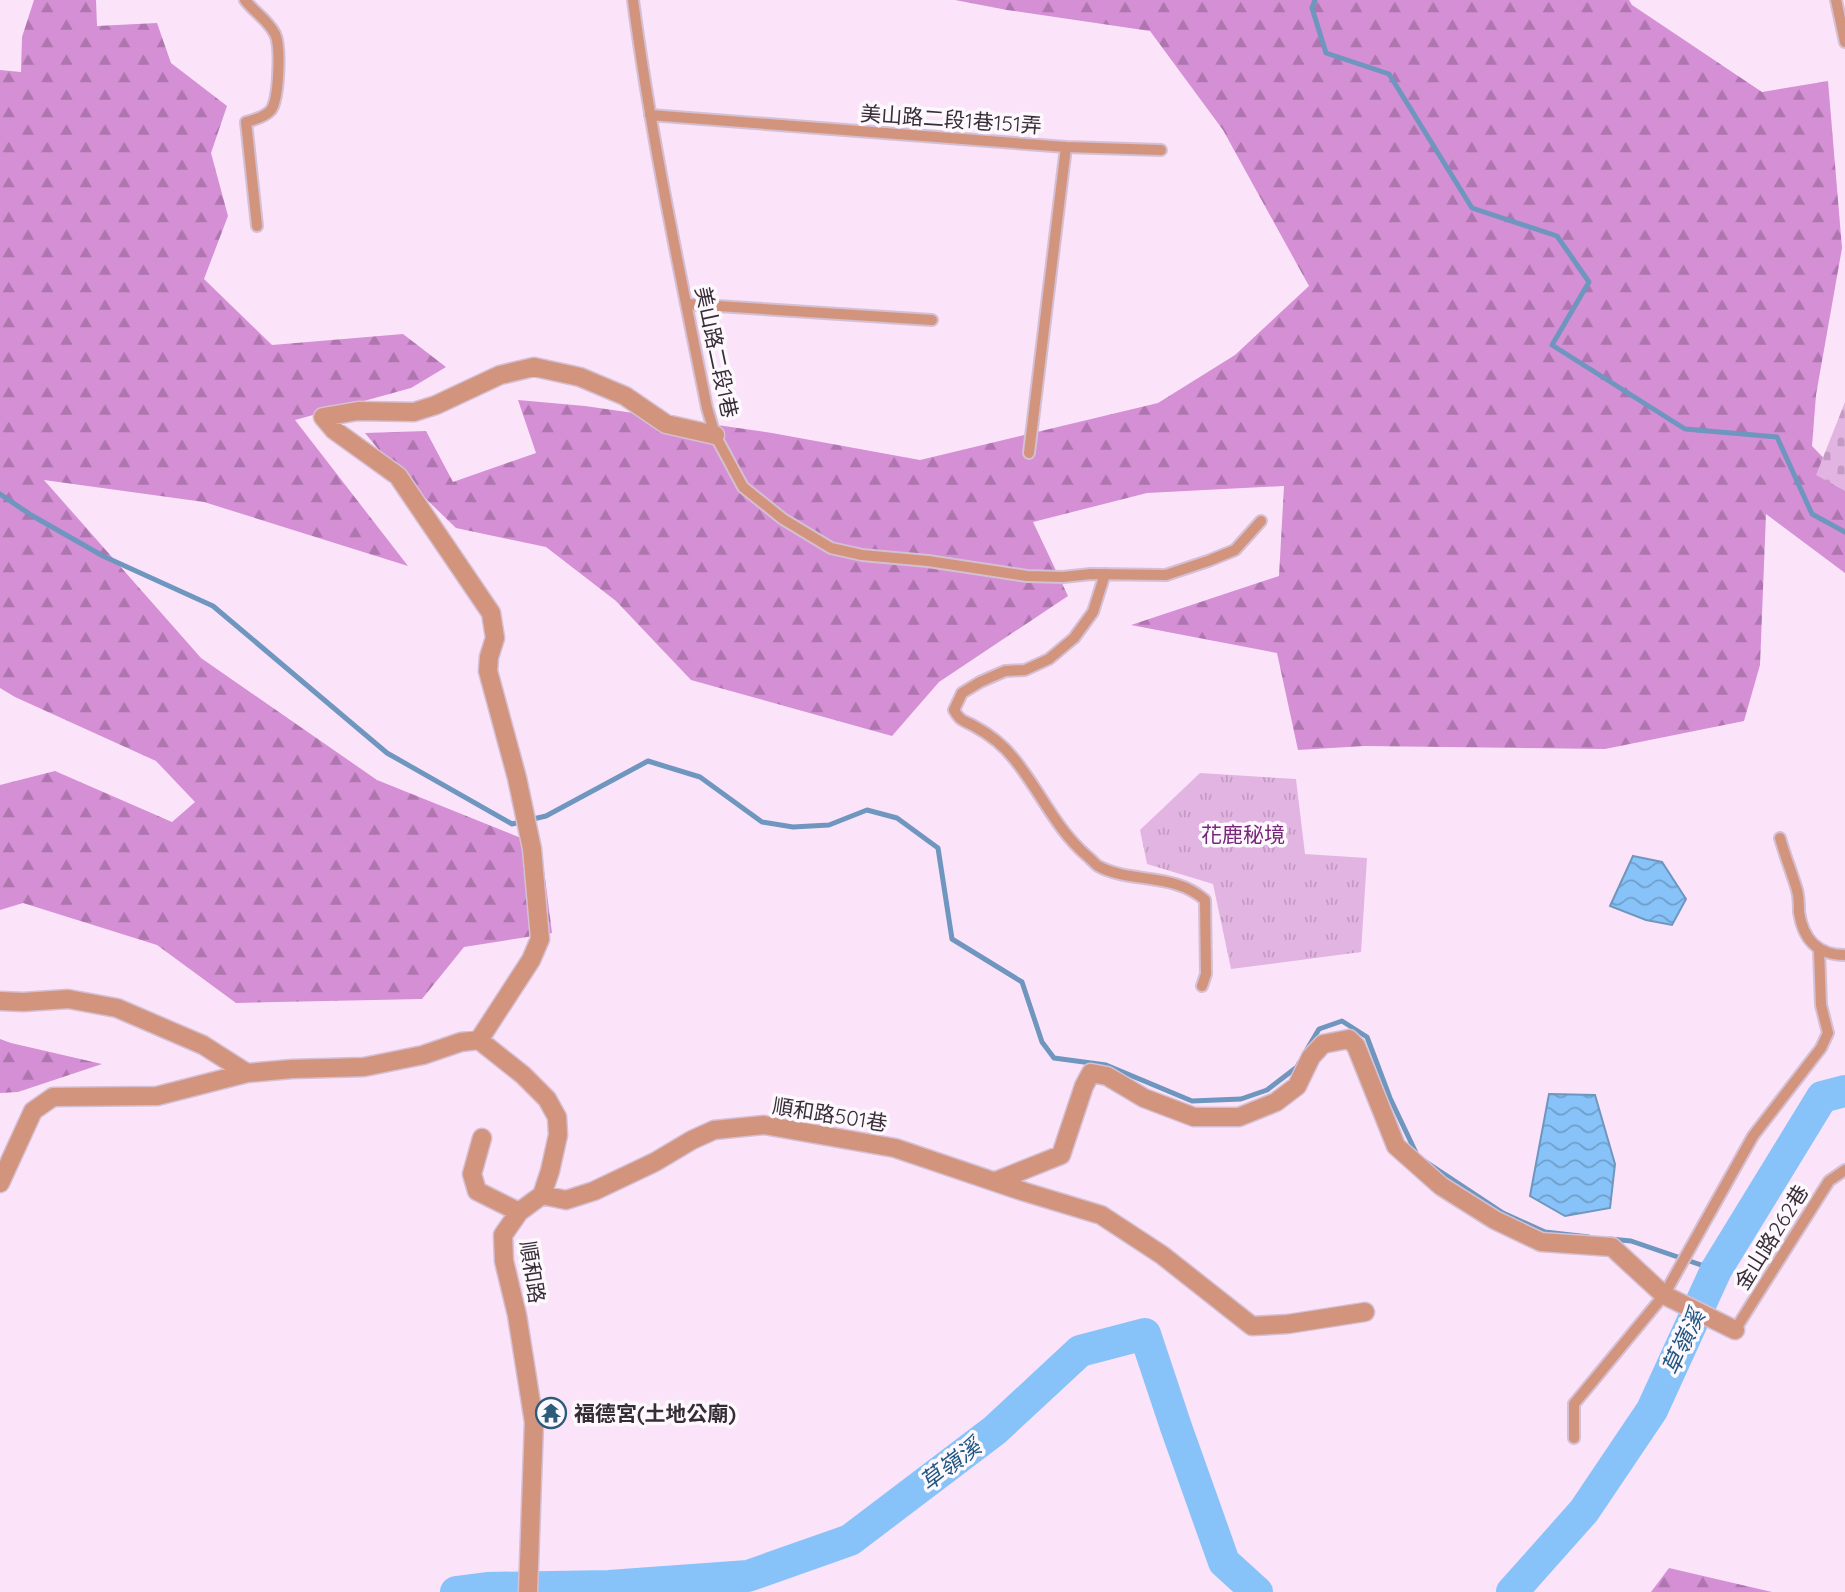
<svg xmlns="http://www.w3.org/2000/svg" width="1845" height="1592" viewBox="0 0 1845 1592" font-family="Quicksand,'Noto Sans TC',sans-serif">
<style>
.forest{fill:url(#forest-firs)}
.cemetery{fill:url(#cemetery-stones)}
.park{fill:url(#park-tufts)}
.water{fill:url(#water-waves);stroke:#6f96be;stroke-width:2}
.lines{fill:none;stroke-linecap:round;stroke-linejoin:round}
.stream{stroke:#6f96be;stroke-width:5}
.river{stroke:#87c3f9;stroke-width:32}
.service-casing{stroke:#d4bfd3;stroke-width:14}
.minor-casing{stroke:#d4bfd3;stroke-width:21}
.service{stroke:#d3947e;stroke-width:10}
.minor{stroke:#d3947e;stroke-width:18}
.labels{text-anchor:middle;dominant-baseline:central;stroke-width:7;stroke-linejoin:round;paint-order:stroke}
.street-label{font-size:21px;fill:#362d36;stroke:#fdf8fd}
.park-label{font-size:21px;fill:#78267a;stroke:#fdf8fd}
.poi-label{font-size:21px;font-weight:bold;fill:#362d36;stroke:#fdf8fd;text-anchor:start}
.water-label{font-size:23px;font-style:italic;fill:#1f5682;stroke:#fdf8fd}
</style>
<defs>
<pattern id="forest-firs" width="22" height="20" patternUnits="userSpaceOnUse" patternTransform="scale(1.75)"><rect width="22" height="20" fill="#d58fd5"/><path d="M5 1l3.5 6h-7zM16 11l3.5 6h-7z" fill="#ae75ae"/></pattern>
<pattern id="cemetery-stones" width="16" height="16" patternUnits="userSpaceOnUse" patternTransform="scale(1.75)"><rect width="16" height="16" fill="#e2b4e2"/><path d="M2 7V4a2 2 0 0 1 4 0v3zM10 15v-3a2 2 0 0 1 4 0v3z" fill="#c29bc2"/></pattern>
<pattern id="park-tufts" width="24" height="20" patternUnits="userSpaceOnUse" patternTransform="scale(1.75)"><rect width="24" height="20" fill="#e2b4e2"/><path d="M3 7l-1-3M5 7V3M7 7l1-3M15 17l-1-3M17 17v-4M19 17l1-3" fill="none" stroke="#c29bc2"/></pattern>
<pattern id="water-waves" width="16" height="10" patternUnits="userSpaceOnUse" patternTransform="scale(1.75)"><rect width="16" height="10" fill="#87c3f9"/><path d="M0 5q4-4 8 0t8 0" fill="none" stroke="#6f9fca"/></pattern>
</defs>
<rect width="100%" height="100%" fill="#fbe4fa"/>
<!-- forest -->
<path class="forest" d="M34 0H96L97 26 157 23 171 63 227 106 211 153 228 216 204 279 272 345 403 334 446 367 411 388 295 420 408 566 204 502 44 480 201 658 377 780 541 846 552 933 464 947 422 999 236 1003 157 945 23 903 0 910V785L55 771 172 822 195 802 156 761 15 697 0 688V70L21 72 22 37Z
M955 0H1629L1632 5 1762 92 1828 81 1842 248 1816 395 1812 446 1845 480V573L1766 514 1760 665 1744 721 1605 749 1364 746 1298 750 1277 653 1131 625 1279 576 1284 486 1147 493 1033 522 1068 596 939 682 892 736 691 680 616 601 546 547 456 528 392 466 365 433 426 431 453 482 536 453 518 400 585 406 772 433 920 460 1158 403 1235 355 1309 286 1223 130 1150 31 1007 10Z
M0 1039 11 1043 102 1064 18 1092 0 1093Z
M1669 1568 1772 1592H1651Z"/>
<!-- cemetery -->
<path class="cemetery" d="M1845 402V491L1816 475Z"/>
<!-- park -->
<path class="park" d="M1200 773 1296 779 1305 854 1367 858 1361 952 1231 969 1213 884 1147 864 1140 830Z"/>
<!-- water -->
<path class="water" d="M1633 856 1662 862 1686 899 1672 925 1646 920 1610 906Z
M1549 1094 1595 1095 1615 1164 1610 1208 1565 1216 1530 1196Z"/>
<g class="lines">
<!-- stream -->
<path class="stream" d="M1315 0 1312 8 1326 53 1389 74 1472 208 1557 236 1589 282 1552 345 1685 429 1777 437 1812 514 1845 532
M0 494 31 515 103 556 213 606 387 753 512 824 546 816 648 761 700 777 762 822 793 827 829 825 867 810 897 818 938 848 952 939 1022 982 1042 1042 1054 1058 1106 1065 1192 1101 1241 1099 1267 1090 1297 1067 1299 1063
M1306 1051 1319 1029 1342 1021 1367 1037 1390 1098 1418 1157
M1426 1162 1503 1213 1545 1232 1589 1237
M1610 1239 1631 1241 1716 1270
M609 1592V1586"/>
<!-- river -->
<path class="river" d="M456 1592 487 1588 609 1586 748 1576 850 1540 995 1430 1080 1351 1145 1334 1176 1427 1224 1562 1257 1592
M1512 1592 1584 1511 1652 1410 1716 1270 1822 1097 1845 1091"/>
<!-- service casing -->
<g class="service-casing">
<path id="service" d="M245 0C254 12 268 20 275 34 281 46 279 99 271 110 265 117 254 120 246 122L257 226
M633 0C651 137 680 273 707 408L715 435 743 487 783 519 831 548 862 555 928 561 1027 576 1063 577 1091 574 1166 575 1208 561 1235 550 1261 521
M1836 0 1845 42
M650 115 1066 147 1029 453
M1066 147 1161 150
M687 304 932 320
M1105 574 1093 612 1074 638 1049 659 1025 670 1005 671 980 682 962 693 954 710C961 722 963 720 974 726 989 734 1005 747 1015 760 1040 791 1056 829 1086 855 1090 858 1094 863 1098 866 1131 884 1174 872 1205 900L1206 974 1202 986
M1780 838C1785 856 1792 873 1797 890 1799 897 1799 905 1799 912 1803 939 1817 955 1845 955
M1735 1330 1829 1181 1845 1170
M1574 1438V1404L1664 1295 1753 1136 1821 1048 1828 1033 1821 1005 1819 950"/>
</g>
<!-- minor casing -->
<g class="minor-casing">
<path id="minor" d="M0 1001 23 1002 68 999 117 1008 203 1045 247 1073 292 1069 364 1067 423 1055 461 1042 479 1040 523 1075 547 1099 557 1117 558 1135 550 1171 542 1195 519 1212 503 1235 504 1261 517 1315 534 1422 528 1592
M479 1040 531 960 540 939 532 849 517 778 488 671 489 657 495 638 491 613 398 476 334 430 323 417 358 411 414 412 436 405 500 375 534 367 580 377 625 396 666 424 715 435
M482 1138 472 1174 477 1191 519 1212
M996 1181 1061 1155 1084 1086 1091 1073 1107 1076 1144 1098 1194 1117H1239L1276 1102 1297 1086 1311 1057 1323 1044 1349 1039 1356 1046 1396 1146 1441 1186 1495 1220 1541 1242 1612 1247 1664 1295 1735 1330
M0 1183 33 1111 53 1097 157 1096 247 1073
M542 1195 566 1200 594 1191 655 1162 692 1140 714 1130 764 1125 895 1148 1025 1192 1101 1215 1162 1255 1252 1326 1288 1324 1365 1312"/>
</g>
<!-- service -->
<use href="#service" class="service"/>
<!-- minor -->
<use href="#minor" class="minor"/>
</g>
<!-- icons -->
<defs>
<g id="temple-ring" transform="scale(1.575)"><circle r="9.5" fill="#fdf8fd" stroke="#2c5c7a" stroke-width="1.5"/><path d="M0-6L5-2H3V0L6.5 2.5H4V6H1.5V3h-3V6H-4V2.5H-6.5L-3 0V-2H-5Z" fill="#2c5c7a"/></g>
</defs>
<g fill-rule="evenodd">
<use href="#temple-ring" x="551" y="1413"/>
</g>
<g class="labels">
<!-- street labels -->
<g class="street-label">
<text transform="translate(951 119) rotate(4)">美山路二段1巷151弄</text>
<text transform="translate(717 352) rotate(78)">美山路二段1巷</text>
<text transform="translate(830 1114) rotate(9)">順和路501巷</text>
<text transform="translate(1771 1237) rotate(-58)">金山路262巷</text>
<text transform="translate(533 1272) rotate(81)">順和路</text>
</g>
<!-- park labels -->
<g class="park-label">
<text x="1243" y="834">花鹿秘境</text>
</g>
<!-- poi labels -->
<g class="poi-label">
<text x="574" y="1413">福德宮(土地公廟)</text>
</g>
<!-- water labels -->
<g class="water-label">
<text transform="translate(1683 1342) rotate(-65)">草嶺溪</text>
<text transform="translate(950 1464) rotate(-37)">草嶺溪</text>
</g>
</g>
</svg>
